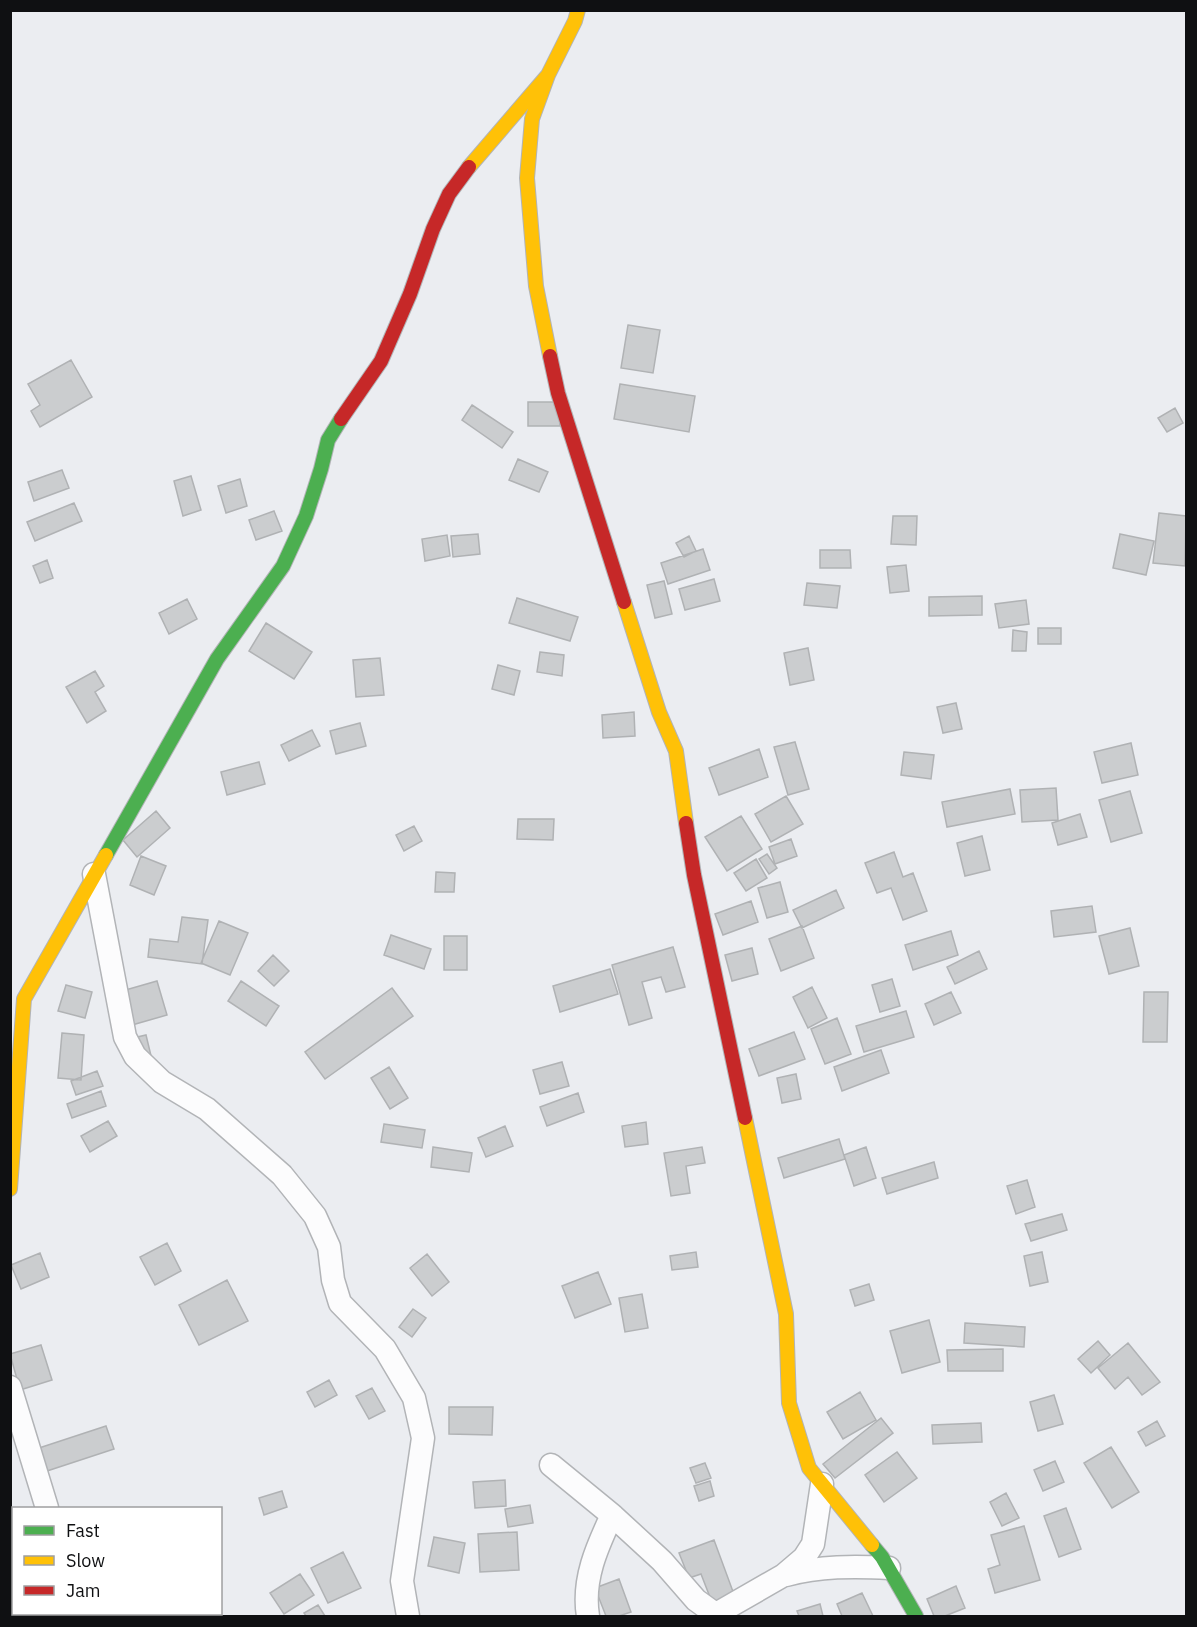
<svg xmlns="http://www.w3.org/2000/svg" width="1197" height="1627" viewBox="0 0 1197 1627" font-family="'IBM Plex Sans',sans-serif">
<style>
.building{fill:#cbcdcf;stroke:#b0b2b4;stroke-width:1.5}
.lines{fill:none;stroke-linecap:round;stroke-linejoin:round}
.street-casing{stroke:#b2b4b7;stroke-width:25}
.fast-casing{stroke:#b2b4b7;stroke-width:16}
.slow-casing{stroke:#b2b4b7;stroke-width:16}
.jam-casing{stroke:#b2b4b7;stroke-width:16}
.street{stroke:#fcfcfd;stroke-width:22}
.fast{stroke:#4caf50;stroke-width:14}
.slow{stroke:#ffc107;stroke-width:14}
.jam{stroke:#c62828;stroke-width:14}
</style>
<rect width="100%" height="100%" fill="#ebedf1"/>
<!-- building -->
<path class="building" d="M628 325 660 330 653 373 621 368Z
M71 360 92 397 40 427 31 411 40 405 28 384Z
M620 384 695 396 689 432 614 419Z
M528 402H559L560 426H528Z
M472 405 513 432 502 448 462 420Z
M1175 408 1183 423 1167 432 1158 418Z
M518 459 548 472 539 492 509 480Z
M62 470 69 488 34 501 28 482Z
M191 476 201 510 183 516 174 481Z
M240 479 247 506 226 513 218 486Z
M74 503 82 521 35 541 27 522Z
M274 511 282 531 256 540 249 520Z
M1159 513 1186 516 1185 566 1153 563Z
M893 516H917L916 545 891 544Z
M478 534 480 554 453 557 451 536Z
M1120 534 1154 541 1146 575 1113 568Z
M447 535 450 556 425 561 422 539Z
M689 536 696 551 684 557 676 543Z
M703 549 710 570 668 584 661 563Z
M820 550H850L851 568H820Z
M47 560 53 578 40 583 33 566Z
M906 565 909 591 890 593 887 567Z
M714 579 720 601 685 610 679 589Z
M664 581 672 614 655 618 647 585Z
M807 583 840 586 837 608 804 605Z
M982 596V615L929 616V597Z
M517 598 578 617 570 641 509 623Z
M187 599 197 619 169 634 159 613Z
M1026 600 1029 624 999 628 995 604Z
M266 623 312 652 294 679 249 651Z
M1038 628H1061V644H1038Z
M1013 630 1027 632 1026 651H1012Z
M808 648 814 680 790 685 784 653Z
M540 652 564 655 562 676 537 672Z
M380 658 384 695 356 697 353 660Z
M498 665 520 671 514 695 492 689Z
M95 671 104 686 95 692 106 711 87 723 66 687Z
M956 703 962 729 943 733 937 707Z
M634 712 635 736 603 738 602 715Z
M360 723 366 746 336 754 330 731Z
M312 730 320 746 289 761 281 745Z
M795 742 809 789 788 795 774 747Z
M1131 743 1138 775 1102 783 1094 752Z
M759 749 768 777 719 795 709 768Z
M904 752 934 755 931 779 901 775Z
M259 762 265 784 227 795 221 772Z
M1056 788 1058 820 1022 822 1020 790Z
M1010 789 1015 814 947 827 942 802Z
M1130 791 1142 833 1111 842 1099 800Z
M786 796 803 824 771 842 755 814Z
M156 811 170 828 137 857 123 840Z
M1080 814 1087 837 1058 845 1052 823Z
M741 816 762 849 727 871 705 837Z
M518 819H554L553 840 517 839Z
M414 826 422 841 404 851 396 835Z
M982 836 990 870 965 876 957 843Z
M791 839 797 856 775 864 769 847Z
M894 852 903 877 913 873 927 911 903 920 891 888 877 893 865 863Z
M767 854 777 868 769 874 759 859Z
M141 856 166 866 154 895 130 885Z
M756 859 767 878 746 891 734 873Z
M436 872 455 873 454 892H435Z
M780 882 788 912 767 918 758 888Z
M836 890 844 908 802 928 793 910Z
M751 901 758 922 723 935 715 914Z
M1092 906 1096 932 1054 937 1051 911Z
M182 917 208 920 202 964 148 957 150 939 178 942Z
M219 921 248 933 230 975 201 963Z
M802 926 814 958 781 971 769 939Z
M1130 928 1139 966 1109 974 1099 936Z
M951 931 958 955 913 970 905 945Z
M391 935 431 949 424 969 384 955Z
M444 936H467V970H444Z
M673 947 685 987 666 992 661 977 642 982 652 1018 629 1025 612 965Z
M752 948 758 974 732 981 725 955Z
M979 951 987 969 955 984 947 967Z
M273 955 289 971 274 986 258 971Z
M610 969 618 994 560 1012 553 986Z
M892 979 900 1006 880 1012 872 985Z
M157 981 167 1015 132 1025 122 991Z
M241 981 279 1006 266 1026 228 1001Z
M66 985 92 992 85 1018 58 1011Z
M812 987 827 1018 808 1028 793 997Z
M392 988 413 1016 325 1079 305 1052Z
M951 992 961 1013 934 1025 925 1004Z
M1144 992H1168L1167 1042H1143Z
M906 1011 914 1037 864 1052 856 1026Z
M837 1018 851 1054 825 1064 811 1029Z
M794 1032 805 1059 759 1076 749 1049Z
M62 1033 84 1035 81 1080 58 1078Z
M146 1035 153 1064 129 1039Z
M881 1050 889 1073 842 1091 834 1067Z
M562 1062 569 1086 540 1094 533 1070Z
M389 1067 408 1098 390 1109 371 1078Z
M97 1071 103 1086 76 1095 71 1081Z
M796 1074 801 1099 782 1103 777 1078Z
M101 1091 106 1106 72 1118 67 1104Z
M578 1093 584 1112 547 1126 540 1107Z
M108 1121 117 1136 90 1152 81 1136Z
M646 1122 648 1144 625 1147 622 1126Z
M384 1124 425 1130 422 1148 381 1142Z
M505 1126 513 1146 486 1157 478 1138Z
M839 1139 845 1159 784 1178 778 1158Z
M433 1147 472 1153 469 1172 431 1167Z
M702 1147 705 1163 686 1166 690 1193 671 1196 664 1153Z
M866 1147 876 1178 854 1186 844 1155Z
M934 1162 938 1178 887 1194 882 1178Z
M1027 1180 1035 1207 1016 1214 1007 1186Z
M1062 1214 1067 1230 1031 1241 1025 1224Z
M167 1243 181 1271 155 1285 140 1257Z
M696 1252 698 1267 672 1270 670 1256Z
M1042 1252 1048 1282 1030 1286 1024 1256Z
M40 1253 49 1277 21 1289 11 1265Z
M427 1254 449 1282 432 1296 410 1268Z
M598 1272 611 1304 575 1318 562 1286Z
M227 1280 248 1321 199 1345 179 1305Z
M869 1284 874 1300 855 1306 850 1290Z
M642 1294 648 1328 625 1332 619 1298Z
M413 1309 426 1318 412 1337 399 1327Z
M929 1320 940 1362 902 1373 890 1331Z
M965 1323 1025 1327 1024 1347 964 1343Z
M1098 1341 1110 1355 1091 1373 1078 1359Z
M1128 1343 1160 1382 1142 1395 1128 1377 1115 1389 1098 1368Z
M41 1345 52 1380 20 1390 10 1354Z
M1003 1349V1371H948L947 1350Z
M329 1380 337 1395 315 1407 307 1392Z
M372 1388 385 1411 369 1419 356 1396Z
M860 1392 876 1420 843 1439 827 1412Z
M1054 1395 1063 1424 1038 1431 1030 1402Z
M449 1407H493L492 1435 449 1434Z
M881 1418 893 1433 835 1478 823 1464Z
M1157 1421 1165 1436 1146 1446 1138 1432Z
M981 1423 982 1442 933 1444 932 1425Z
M106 1426 114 1449 47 1471 39 1448Z
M1111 1447 1139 1492 1112 1508 1084 1463Z
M897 1452 917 1478 884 1502 865 1475Z
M1055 1461 1064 1482 1043 1491 1034 1470Z
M705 1463 711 1478 696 1483 690 1468Z
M505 1480 506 1506 475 1508 473 1482Z
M710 1481 714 1496 699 1501 694 1486Z
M282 1491 287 1507 264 1515 259 1498Z
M1006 1493 1019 1518 1002 1526 990 1502Z
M530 1505 533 1523 508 1527 505 1509Z
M1066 1508 1081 1549 1059 1557 1044 1516Z
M1024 1526 1040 1580 995 1593 988 1569 1000 1565 991 1535Z
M517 1532 519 1570 480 1572 478 1534Z
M434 1537 465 1543 459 1573 428 1566Z
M714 1540 735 1597 713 1605 701 1574 689 1578 679 1553Z
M343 1552 361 1588 328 1603 311 1568Z
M300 1574 314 1595 284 1614 270 1593Z
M619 1579 631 1612 619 1616H606L595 1588Z
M956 1586 965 1608 945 1616H934L927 1599Z
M862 1593 873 1616H842L837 1604Z
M820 1604 823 1616H799L797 1611Z
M318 1605 325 1616H306L304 1613Z"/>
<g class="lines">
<!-- street casing -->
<g class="street-casing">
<path id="street" d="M94 874 125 1037 135 1056 162 1082 207 1109 282 1175 315 1216 329 1247 333 1280 340 1303 385 1349 414 1398 423 1438 402 1581 408 1616
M10 1387 47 1508
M551 1465 612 1515 662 1561 696 1600 718 1616
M786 1575C820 1566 854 1566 889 1568
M716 1614 784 1575 804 1558 813 1544 822 1484
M43 1616 44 1614
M588 1616C582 1580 597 1547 612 1515"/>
</g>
<!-- fast casing -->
<g class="fast-casing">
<path id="fast" d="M106 855 217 659 283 566 306 516 321 469 328 440 341 419
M872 1545 882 1557 916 1616"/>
</g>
<!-- slow casing -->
<g class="slow-casing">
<path id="slow" d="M548 75 532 119 527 178 536 286 550 356
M469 167 548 75 575 21 578 10
M624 602 659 712 676 751 686 823
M745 1118 786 1314 789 1403 809 1468 872 1545
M10 1189 24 999 106 855"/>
</g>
<!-- jam casing -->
<g class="jam-casing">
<path id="jam" d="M550 356 558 393 624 602
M341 419 381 361 410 294 433 229 449 194 469 167
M686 823 694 875 745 1118"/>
</g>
<!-- street -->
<use href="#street" class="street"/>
<!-- fast -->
<use href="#fast" class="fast"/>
<!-- slow -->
<use href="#slow" class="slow"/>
<!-- jam -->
<use href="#jam" class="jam"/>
</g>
<!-- border -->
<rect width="1197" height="1627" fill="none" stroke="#0f1012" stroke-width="24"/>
<!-- legend -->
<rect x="12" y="1507" width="210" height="108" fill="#ffffff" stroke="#9f9fa0" stroke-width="1.5"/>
<rect x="24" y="1526" width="30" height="9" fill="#4caf50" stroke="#9f9fa0" stroke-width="1.5"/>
<text x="66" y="1537" font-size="18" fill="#0f1012">Fast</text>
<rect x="24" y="1556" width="30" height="9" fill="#ffc107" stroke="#9f9fa0" stroke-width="1.5"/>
<text x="66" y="1567" font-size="18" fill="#0f1012">Slow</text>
<rect x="24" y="1586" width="30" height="9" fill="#c62828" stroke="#9f9fa0" stroke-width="1.5"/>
<text x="66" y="1597" font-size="18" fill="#0f1012">Jam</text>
</svg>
